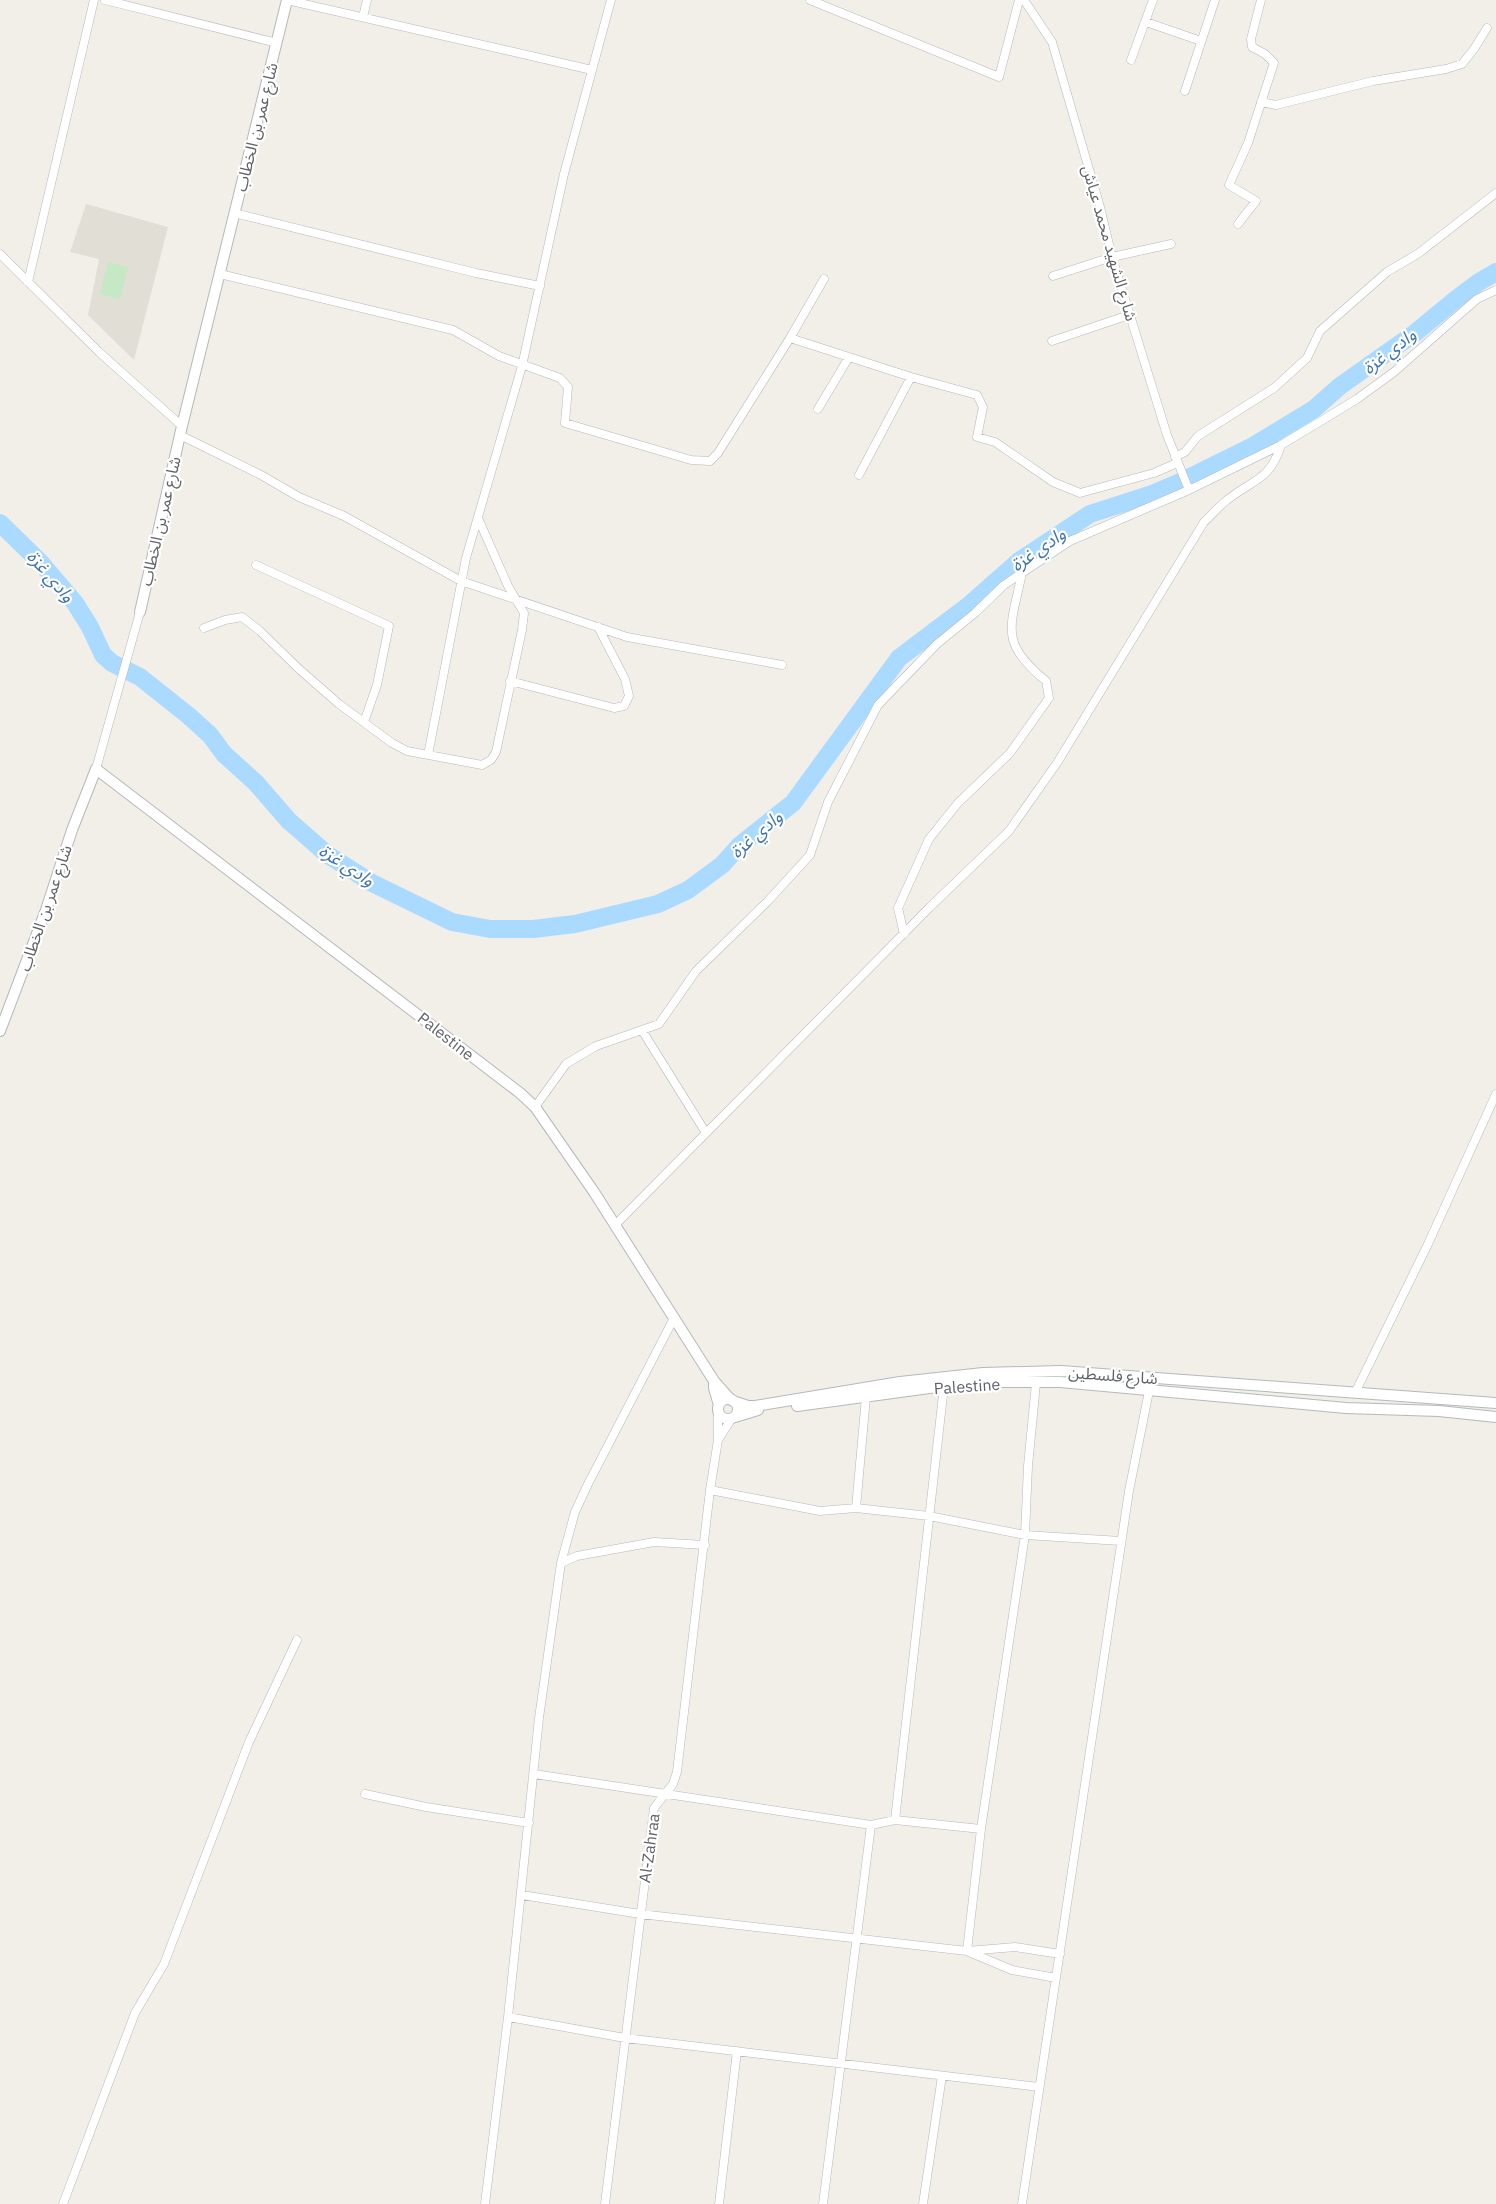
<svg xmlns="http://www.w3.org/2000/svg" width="1496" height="2204" viewBox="0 0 1496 2204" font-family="'IBM Plex Sans','Noto Sans Arabic',sans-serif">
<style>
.education{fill:#e1ded6}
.green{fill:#c5e8c5}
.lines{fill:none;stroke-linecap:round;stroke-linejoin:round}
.river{stroke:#aadaff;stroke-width:18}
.minor-casing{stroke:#b5b8bc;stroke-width:9}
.tertiary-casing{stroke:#b5b8bc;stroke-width:12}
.minor{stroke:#fff;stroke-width:8}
.tertiary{stroke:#fff;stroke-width:10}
.labels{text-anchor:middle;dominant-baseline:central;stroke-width:4.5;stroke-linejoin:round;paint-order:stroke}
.street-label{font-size:16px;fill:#5f6368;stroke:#fff}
.water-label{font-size:18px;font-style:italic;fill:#4174aa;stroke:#fff}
</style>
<rect width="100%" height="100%" fill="#f1efe8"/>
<!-- education -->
<path class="education" d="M86 204 168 227 134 360 88 315 99 259 70 252Z"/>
<!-- green -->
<path class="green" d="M108 262 128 267 120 299 100 294Z"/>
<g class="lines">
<!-- river -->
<path class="river" d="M0 523 41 563 75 603 90 627 103 655 112 663 140 677 189 716 210 735 224 754 256 783 289 821 328 855 372 883 452 922 490 929H533L575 924 658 904 688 890 722 865 740 845 793 803 899 658 968 606 1019 561 1090 514 1152 494 1178 483 1253 446 1314 409 1340 386 1415 333 1455 300 1479 282 1496 272"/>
<!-- minor casing -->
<g class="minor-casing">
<path id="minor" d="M105 0 277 43
M287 0 592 70
M810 0 999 77 1019 0
M1024 0 1052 42 1100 207 1112 257 1167 435 1189 490
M363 17 367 0
M1146 22 1201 41
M1131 60 1153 0
M1185 91 1215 0
M1261 102 1276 105 1373 81 1446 69 1462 64 1474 49 1487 28
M234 213 476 273 540 286
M1238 224 1256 201 1229 185 1248 143 1274 63 1265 54 1252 47 1251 39 1261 0
M0 254 99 352 182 426
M220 274 453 330 499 356 560 378 568 387 565 423 691 460 710 461 718 453 790 338 911 377 977 395 983 407 977 437 995 442 1053 482 1080 493 1154 473 1177 463
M1053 276 1112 257 1171 244
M28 282 94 0
M790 338 824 279
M1052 341 1129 315
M818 409 849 357
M180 435 261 475 299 497 344 516 461 581 627 637 782 665
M1175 457 1185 452 1198 436 1274 388 1307 358 1320 331 1387 272 1419 253 1496 193
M859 475 911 377
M256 565 389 626 377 685 364 722
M204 628 225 620 242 617 260 631 299 669 339 704 392 743 407 751 482 765 491 760 496 752 522 630 524 613 508 586 478 518
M510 681 614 708 624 706 629 696 625 679 598 627
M428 755 466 558 522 366 564 174 611 0
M96 769 140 612
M904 934 898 908 929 839 958 803 1010 753 1049 698 1046 681C998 642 1011 627 1022 573
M643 1032 706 1133
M535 1107 566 1064 596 1046 659 1024 696 971 767 902 810 855 828 802 878 705 937 644 975 613 1004 585 1070 541 1189 490 1281 445 1321 421 1357 399 1394 372 1477 299 1496 290
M615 1225 929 908 1009 831 1057 763 1204 522C1212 515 1219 506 1227 500 1253 479 1270 481 1281 445
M1355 1393 1428 1244 1496 1094
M718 1440 732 1418
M710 1490 820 1511 856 1508 929 1516 1025 1535 1121 1541
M856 1508 866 1397
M561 1563 575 1512 588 1484 674 1318
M534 1774 871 1825 895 1820 981 1829 1025 1535 1028 1466 1036 1383
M365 1794 426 1807 529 1823
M895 1820 944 1386
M522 1895 640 1914 967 1951 1015 1947 1060 1954
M967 1951 981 1829
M969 1952 1012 1970 1056 1978
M508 2017 625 2038 1039 2087
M63 2204 135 2013 164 1964 249 1742 297 1640
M485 2204 508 2017 539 1718 561 1563 577 1556 654 1542 705 1545
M605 2204 654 1808 673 1784 677 1772 710 1490 718 1440V1411
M719 2204 737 2051
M823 2204 871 1825
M923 2204 942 2076
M1022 2204 1129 1491 1149 1391"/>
</g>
<!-- tertiary casing -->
<g class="tertiary-casing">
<path id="tertiary" d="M140 612 182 426 287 0
M0 1031 46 910 72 830 96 769 520 1093 535 1107 594 1192 714 1381 731 1400
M714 1381V1388L719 1405
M718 1409a10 10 0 1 1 20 0a10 10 0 1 1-20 0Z
M733 1401 748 1406H755L900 1382 983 1373 1061 1371 1496 1403
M797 1406 944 1386 989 1382H1060L1346 1408 1439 1411 1496 1417
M735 1417 758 1410"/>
</g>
<!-- minor -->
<use href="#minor" class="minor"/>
<!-- tertiary -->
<use href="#tertiary" class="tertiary"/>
</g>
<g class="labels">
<!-- street labels -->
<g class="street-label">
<text transform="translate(256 127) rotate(-76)">شارع عمر بن الخطاب</text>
<text transform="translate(1110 243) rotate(74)">شارع الشهيد محمد عياش</text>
<text transform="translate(160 521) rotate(-77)">شارع عمر بن الخطاب</text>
<text transform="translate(45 908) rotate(-71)">شارع عمر بن الخطاب</text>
<text transform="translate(446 1036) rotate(38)">Palestine</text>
<text transform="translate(1113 1375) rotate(4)">شارع فلسطين</text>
<text transform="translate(967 1386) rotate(-4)">Palestine</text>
<text transform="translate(649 1848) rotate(-82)">Al-Zahraa</text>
</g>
<!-- water labels -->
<g class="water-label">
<text transform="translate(1389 351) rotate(-38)">وادي غزة</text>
<text transform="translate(1038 549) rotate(-35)">وادي غزة</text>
<text transform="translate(51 576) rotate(49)">وادي غزة</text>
<text transform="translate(756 834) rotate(-41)">وادي غزة</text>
<text transform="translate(347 865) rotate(33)">وادي غزة</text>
</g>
</g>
</svg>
